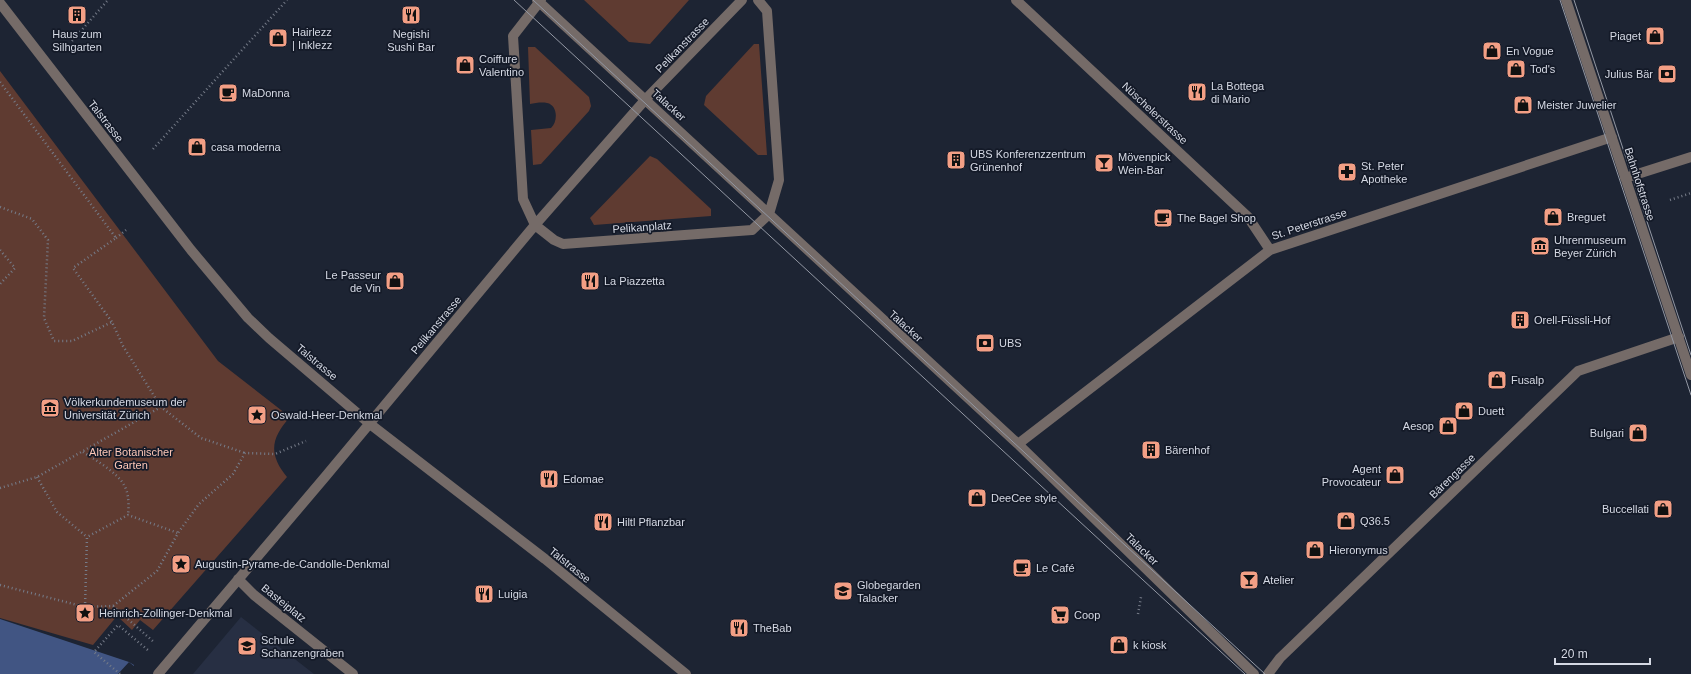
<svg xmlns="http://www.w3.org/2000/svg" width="1691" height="674" viewBox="0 0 1691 674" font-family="Helvetica,sans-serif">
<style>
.built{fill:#272f43}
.green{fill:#5f3b31}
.water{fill:#415583}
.pier{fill:#1d2433}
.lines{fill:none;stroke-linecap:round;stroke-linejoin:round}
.path{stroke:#767c89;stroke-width:2.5;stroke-dasharray:1 3;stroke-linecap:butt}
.minor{stroke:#756b68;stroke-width:10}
.tram{stroke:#9398a4;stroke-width:1}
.labels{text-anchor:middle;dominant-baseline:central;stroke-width:3.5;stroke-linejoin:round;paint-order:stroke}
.poi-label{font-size:11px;fill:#d5d9e4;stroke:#141a28;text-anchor:start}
.street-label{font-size:11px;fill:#d5d9e4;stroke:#141a28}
.park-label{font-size:11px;fill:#fdc7b7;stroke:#141a28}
</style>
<rect width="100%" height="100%" fill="#1d2433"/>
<!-- built -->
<path class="built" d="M241 617 314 674H193Z"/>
<!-- green -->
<path class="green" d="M584 0H689L650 44 629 42Z
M754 44H759L767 155H758L704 105 706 96Z
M528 47H535L589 97 591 106 589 111 541 164 533 165 531 130 551 128C558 122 558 105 547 103 542 102 535 103 530 104Z
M0 71 218 361 290 417C271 438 268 454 287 477L153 630 140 620 132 630 117 616 93 645 0 618Z
M650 156 657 159 711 209V216L594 225 590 218Z"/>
<!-- water -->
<path class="water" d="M0 619 129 662 134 665 132 674H0Z"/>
<!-- pier -->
<path class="pier" d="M129 662 135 667 134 669V674H118Z"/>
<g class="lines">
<!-- path -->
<path class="path" d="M72 41 108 0
M0 82 116 238 73 268 112 322
M153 149 287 0
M1670 200 1691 193
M0 207 32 219 48 240 44 318 54 341H72L112 322 123 346 161 407
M116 238 126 230
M0 250 15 268 0 284
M83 452C94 459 118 473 124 485 129 493 129 506 128 515
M37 477 57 512 87 537
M0 488 37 477 161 407 201 438 245 453
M0 585 85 607 113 606 157 571 178 533 199 504 233 474 245 453 275 454 306 441
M113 606 155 643
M85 607 87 537 128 515 178 533
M1138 614 1141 597
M120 674 94 652 118 625 149 651"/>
<!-- minor -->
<path class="minor" d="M537 0 1018 444 1254 674
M541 0 513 36 523 199 535 225 554 240 563 244 752 230 769 214 779 180 767 11 758 0
M1016 0 1248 217 1270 250
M1566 0 1691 375
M0 3 191 250 248 318 269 338 370 424 545 559 686 674
M1625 178 1691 157
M1018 444 1270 250 1612 137
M238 579 254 595 353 674
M158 674 325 477 535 225 645 100 742 0
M1268 674 1280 658 1578 371 1679 337"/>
<!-- tram -->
<path class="tram" d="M514 0 1245 674
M533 0 1265 674
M1560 0 1691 395
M1574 0 1691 355"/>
</g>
<!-- icons -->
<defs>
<g id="building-square" transform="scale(1)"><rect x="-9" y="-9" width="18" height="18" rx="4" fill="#f39f85" stroke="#141a28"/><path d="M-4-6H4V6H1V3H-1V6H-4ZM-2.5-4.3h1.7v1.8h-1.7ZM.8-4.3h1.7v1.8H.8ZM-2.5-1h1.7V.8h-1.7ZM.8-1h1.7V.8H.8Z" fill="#111"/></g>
<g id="restaurant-square" transform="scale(1)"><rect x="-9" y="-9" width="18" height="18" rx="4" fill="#f39f85" stroke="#141a28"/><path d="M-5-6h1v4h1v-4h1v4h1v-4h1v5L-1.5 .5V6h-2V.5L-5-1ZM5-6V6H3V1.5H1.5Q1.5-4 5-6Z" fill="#111"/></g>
<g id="shop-square" transform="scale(1)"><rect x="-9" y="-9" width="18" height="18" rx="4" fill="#f39f85" stroke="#141a28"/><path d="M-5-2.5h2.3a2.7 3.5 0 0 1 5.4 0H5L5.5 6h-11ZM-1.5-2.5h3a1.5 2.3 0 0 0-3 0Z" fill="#111"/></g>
<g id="bank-square" transform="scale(1)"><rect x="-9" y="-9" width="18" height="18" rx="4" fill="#f39f85" stroke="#141a28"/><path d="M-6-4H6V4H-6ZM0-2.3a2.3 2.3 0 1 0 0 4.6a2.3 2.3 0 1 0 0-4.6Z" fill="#111"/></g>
<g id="cafe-square" transform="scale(1)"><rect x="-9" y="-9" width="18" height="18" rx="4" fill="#f39f85" stroke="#141a28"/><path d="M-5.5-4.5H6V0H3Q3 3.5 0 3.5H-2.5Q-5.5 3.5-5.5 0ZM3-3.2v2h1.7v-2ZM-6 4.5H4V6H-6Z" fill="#111"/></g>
<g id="bar-square" transform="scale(1)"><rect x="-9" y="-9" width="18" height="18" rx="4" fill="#f39f85" stroke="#141a28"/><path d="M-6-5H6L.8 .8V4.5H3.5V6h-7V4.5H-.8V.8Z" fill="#111"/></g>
<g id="pharmacy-square" transform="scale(1)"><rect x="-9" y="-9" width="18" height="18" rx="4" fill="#f39f85" stroke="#141a28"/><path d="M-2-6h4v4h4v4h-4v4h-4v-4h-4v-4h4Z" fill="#111"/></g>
<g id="museum-square" transform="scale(1)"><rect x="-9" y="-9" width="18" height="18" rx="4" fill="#f39f85" stroke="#141a28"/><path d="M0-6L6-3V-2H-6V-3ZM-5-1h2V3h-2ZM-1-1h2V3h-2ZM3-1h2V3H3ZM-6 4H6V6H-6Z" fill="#111"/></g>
<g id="sight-square" transform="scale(1)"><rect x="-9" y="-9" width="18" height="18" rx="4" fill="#f39f85" stroke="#141a28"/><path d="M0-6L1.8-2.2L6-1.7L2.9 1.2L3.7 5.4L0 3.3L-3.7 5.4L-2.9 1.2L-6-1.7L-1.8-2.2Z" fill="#111"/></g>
<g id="school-square" transform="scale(1)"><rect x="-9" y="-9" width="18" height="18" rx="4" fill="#f39f85" stroke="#141a28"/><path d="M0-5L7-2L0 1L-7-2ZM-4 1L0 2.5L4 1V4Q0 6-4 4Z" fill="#111"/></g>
<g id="supermarket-square" transform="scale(1)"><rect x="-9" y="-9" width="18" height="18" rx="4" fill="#f39f85" stroke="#141a28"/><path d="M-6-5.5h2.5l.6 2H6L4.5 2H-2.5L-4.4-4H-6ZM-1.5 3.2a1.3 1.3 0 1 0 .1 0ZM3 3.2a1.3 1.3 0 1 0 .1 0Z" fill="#111"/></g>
</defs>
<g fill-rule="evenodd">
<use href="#building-square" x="77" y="15"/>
<use href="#restaurant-square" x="411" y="15"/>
<use href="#shop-square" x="1655" y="36"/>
<use href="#shop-square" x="278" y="38"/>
<use href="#shop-square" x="1492" y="51"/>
<use href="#shop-square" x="465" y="65"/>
<use href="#shop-square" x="1516" y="69"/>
<use href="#bank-square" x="1667" y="74"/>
<use href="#restaurant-square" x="1197" y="92"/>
<use href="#cafe-square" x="228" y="93"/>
<use href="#shop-square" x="1523" y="105"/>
<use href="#shop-square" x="197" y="147"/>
<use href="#building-square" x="956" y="160"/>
<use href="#bar-square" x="1104" y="163"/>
<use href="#pharmacy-square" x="1347" y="172"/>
<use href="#shop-square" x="1553" y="217"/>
<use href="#cafe-square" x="1163" y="218"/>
<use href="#museum-square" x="1540" y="246"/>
<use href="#shop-square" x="395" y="281"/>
<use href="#restaurant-square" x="590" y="281"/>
<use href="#building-square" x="1520" y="320"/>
<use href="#bank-square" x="985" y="343"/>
<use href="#shop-square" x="1497" y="380"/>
<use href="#museum-square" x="50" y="408"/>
<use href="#shop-square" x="1464" y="411"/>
<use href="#sight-square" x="257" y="415"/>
<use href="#shop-square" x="1448" y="426"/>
<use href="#shop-square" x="1638" y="433"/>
<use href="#building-square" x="1151" y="450"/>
<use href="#shop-square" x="1395" y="475"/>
<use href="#restaurant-square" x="549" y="479"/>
<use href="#shop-square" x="977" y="498"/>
<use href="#shop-square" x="1663" y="509"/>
<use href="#shop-square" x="1346" y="521"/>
<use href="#restaurant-square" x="603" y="522"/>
<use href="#shop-square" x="1315" y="550"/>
<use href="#sight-square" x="181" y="564"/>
<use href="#cafe-square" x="1022" y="568"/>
<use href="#bar-square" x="1249" y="580"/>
<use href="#school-square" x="843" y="591"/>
<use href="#restaurant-square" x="484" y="594"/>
<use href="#sight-square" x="85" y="613"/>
<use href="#supermarket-square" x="1060" y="615"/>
<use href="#restaurant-square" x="739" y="628"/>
<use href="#shop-square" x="1119" y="645"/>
<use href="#school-square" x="247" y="646"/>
</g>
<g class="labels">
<!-- poi labels -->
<g class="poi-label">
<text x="292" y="32">Hairlezz<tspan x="292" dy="13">| Inklezz</tspan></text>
<text x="77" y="34" text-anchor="middle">Haus zum<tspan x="77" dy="13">Silhgarten</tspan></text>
<text x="411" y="34" text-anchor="middle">Negishi<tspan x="411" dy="13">Sushi Bar</tspan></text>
<text x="1641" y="36" text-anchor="end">Piaget</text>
<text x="1506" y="51">En Vogue</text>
<text x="479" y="59">Coiffure<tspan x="479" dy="13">Valentino</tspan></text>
<text x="1530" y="69">Tod's</text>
<text x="1653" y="74" text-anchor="end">Julius Bär</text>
<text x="1211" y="86">La Bottega<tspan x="1211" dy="13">di Mario</tspan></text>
<text x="242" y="93">MaDonna</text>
<text x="1537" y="105">Meister Juwelier</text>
<text x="211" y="147">casa moderna</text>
<text x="970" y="154">UBS Konferenzzentrum<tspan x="970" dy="13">Grünenhof</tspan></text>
<text x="1118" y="157">Mövenpick<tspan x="1118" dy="13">Wein-Bar</tspan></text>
<text x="1361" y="166">St. Peter<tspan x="1361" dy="13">Apotheke</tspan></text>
<text x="1567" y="217">Breguet</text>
<text x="1177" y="218">The Bagel Shop</text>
<text x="1554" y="240">Uhrenmuseum<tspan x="1554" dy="13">Beyer Zürich</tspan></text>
<text x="381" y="275" text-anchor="end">Le Passeur<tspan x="381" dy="13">de Vin</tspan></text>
<text x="604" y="281">La Piazzetta</text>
<text x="1534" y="320">Orell-Füssli-Hof</text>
<text x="999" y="343">UBS</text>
<text x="1511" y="380">Fusalp</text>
<text x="64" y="402">Völkerkundemuseum der<tspan x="64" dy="13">Universität Zürich</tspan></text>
<text x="1478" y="411">Duett</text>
<text x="271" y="415">Oswald-Heer-Denkmal</text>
<text x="1434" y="426" text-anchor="end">Aesop</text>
<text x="1624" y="433" text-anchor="end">Bulgari</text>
<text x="1165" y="450">Bärenhof</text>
<text x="1381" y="469" text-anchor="end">Agent<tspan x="1381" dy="13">Provocateur</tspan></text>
<text x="563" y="479">Edomae</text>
<text x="991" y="498">DeeCee style</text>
<text x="1649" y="509" text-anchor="end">Buccellati</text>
<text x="1360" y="521">Q36.5</text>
<text x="617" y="522">Hiltl Pflanzbar</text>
<text x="1329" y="550">Hieronymus</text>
<text x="195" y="564">Augustin-Pyrame-de-Candolle-Denkmal</text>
<text x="1036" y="568">Le Café</text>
<text x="1263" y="580">Atelier</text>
<text x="857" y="585">Globegarden<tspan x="857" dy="13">Talacker</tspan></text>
<text x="498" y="594">Luigia</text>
<text x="99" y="613">Heinrich-Zollinger-Denkmal</text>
<text x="1074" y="615">Coop</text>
<text x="753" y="628">TheBab</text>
<text x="261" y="640">Schule<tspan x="261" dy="13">Schanzengraben</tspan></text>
<text x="1133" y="645">k kiosk</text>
</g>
<!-- street labels -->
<g class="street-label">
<text transform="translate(682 45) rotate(-46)">Pelikanstrasse</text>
<text transform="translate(669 105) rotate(42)">Talacker</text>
<text transform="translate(1155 113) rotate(43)">Nüschelerstrasse</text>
<text transform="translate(106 121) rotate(52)">Talstrasse</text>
<text transform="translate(1640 184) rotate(72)">Bahnhofstrasse</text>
<text transform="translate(1309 224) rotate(-18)">St. Peterstrasse</text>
<text transform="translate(642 227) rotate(-4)">Pelikanplatz</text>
<text transform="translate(436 325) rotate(-50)">Pelikanstrasse</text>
<text transform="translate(906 326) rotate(42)">Talacker</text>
<text transform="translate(317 362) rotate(40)">Talstrasse</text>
<text transform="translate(1452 476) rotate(-44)">Bärengasse</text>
<text transform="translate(1142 549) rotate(44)">Talacker</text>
<text transform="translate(570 565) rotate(39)">Talstrasse</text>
<text transform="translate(284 603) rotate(39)">Basteiplatz</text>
</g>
<!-- park labels -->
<g class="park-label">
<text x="131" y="452">Alter Botanischer<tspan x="131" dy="13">Garten</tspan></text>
</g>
</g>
<!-- scale -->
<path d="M1555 658v6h95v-6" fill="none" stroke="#d5d9e4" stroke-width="2"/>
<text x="1561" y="658" font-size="12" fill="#d5d9e4" stroke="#141a28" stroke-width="3" paint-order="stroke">20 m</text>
</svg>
